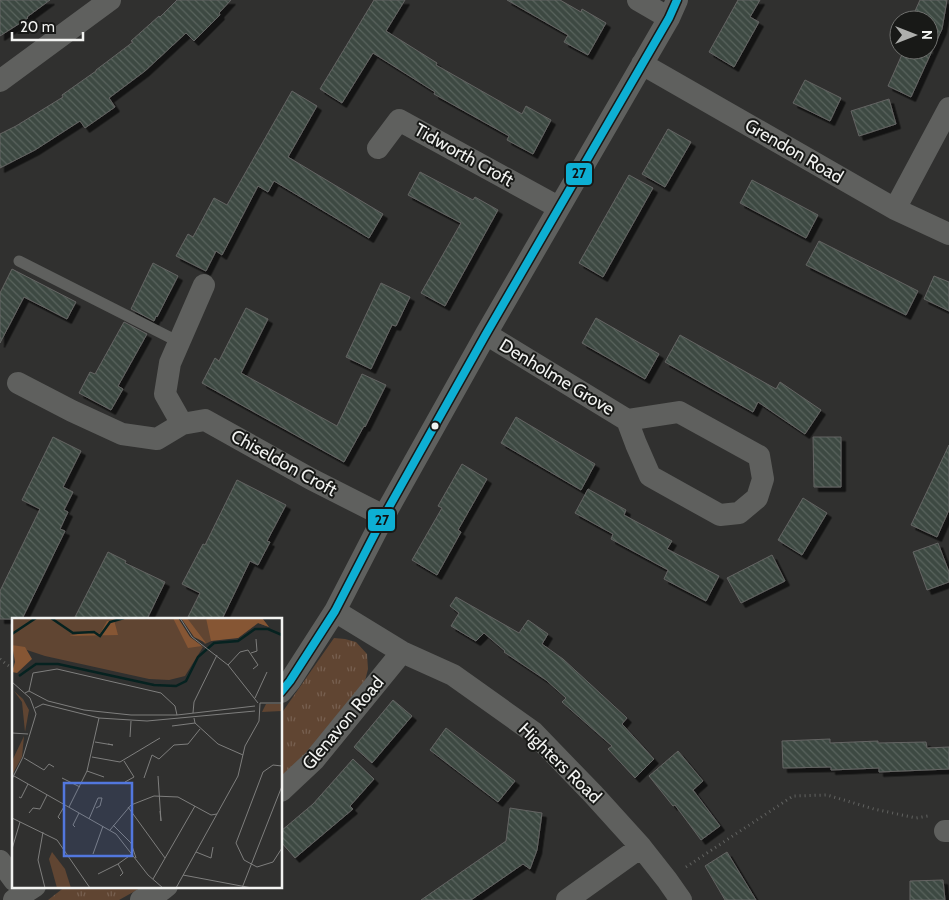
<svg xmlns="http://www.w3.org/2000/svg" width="949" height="900" viewBox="0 0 949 900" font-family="Cabin,sans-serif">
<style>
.grass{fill:url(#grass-tufts)}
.building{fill:url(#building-back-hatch);stroke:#646463;filter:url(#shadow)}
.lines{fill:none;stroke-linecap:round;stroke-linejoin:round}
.path{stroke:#626361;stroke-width:3;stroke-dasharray:1 4;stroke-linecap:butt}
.lane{stroke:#5f605e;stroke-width:11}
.street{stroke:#5f605e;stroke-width:22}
.bus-1-casing{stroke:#181917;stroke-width:11}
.bus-1{stroke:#0dafd3;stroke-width:8}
.bus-dot{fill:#f2f3f1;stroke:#181917;stroke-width:2}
.labels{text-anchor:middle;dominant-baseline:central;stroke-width:4;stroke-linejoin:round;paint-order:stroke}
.street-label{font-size:18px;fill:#f2f3f1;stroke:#181917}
.inset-river{fill:none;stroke:#062220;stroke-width:2.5}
.inset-road{fill:none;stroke:#7e7e7d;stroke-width:1}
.view{fill:#5277de;fill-opacity:0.15;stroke:#5277de;stroke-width:2.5}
.inset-edge{fill:none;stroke:#f2f3f1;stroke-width:2.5}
.line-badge{stroke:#181917;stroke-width:2}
.pale-badge-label{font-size:14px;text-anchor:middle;font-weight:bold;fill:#111}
</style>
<defs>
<pattern id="grass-tufts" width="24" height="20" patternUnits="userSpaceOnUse" patternTransform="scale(1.25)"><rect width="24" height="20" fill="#604532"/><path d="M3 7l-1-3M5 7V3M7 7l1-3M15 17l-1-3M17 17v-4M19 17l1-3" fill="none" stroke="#776050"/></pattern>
<pattern id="building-back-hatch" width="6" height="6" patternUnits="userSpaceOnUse" patternTransform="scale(1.25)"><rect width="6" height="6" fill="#3d4942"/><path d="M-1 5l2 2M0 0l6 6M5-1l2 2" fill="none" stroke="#5a645e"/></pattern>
<filter id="shadow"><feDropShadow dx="4.5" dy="4.5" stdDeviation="0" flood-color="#0009"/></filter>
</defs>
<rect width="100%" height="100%" fill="#30302f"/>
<!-- grass -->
<path class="grass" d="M334 638 345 639 356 642 367 654 368 669 364 685 304 760 281 780V714Z
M66 886H144L119 900H48Z"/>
<!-- building -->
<path class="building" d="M0 0H50L27 17 28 18 0 36Z
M177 0H231L219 13 220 15 194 41 186 33 145 71 109 98 115 107 85 128 80 121 35 150 0 168V134L16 126 63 97 62 95 96 71V70L133 42 131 41 159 16 160 17Z
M374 0H405L386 31 437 63 436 65 522 114 526 106 551 120 533 154 507 140 509 136 434 94 435 92 373 53 342 103 320 89Z
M507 0H560L581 12 582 9 606 23 588 55 564 42 568 35Z
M738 0H760L750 17 759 22 734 67 709 52Z
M920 0H947L942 29 911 97 888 86 904 50H929V20H911Z
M805 80 841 98 830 121 793 103Z
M292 91 317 106 288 157 383 214 369 238 274 181 268 192 258 186 222 255 216 251 206 271 176 256 188 234 193 237 214 198 227 205Z
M889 99 896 124 859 136 851 111Z
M668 129 691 142 665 187 642 174Z
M420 172 473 200 475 197 498 210 445 306 421 293 461 223 408 195Z
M629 175 653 188 603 277 579 263Z
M752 180 818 215 806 238 740 203Z
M819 241 918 291 906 315 806 265Z
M153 263 178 276 157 317 156 316 154 321 131 309Z
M12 269 76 302 67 319 24 297 0 343V293Z
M934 276 949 282V311L924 299Z
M381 283 410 297 396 326 392 325 371 369 346 357Z
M246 308 268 319 241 373 337 426 362 374 386 385 365 427 364 426 344 462 202 383 215 358 219 361Z
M596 318 659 354 645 379 582 343Z
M124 322 147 334 118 386 123 389 111 410 79 393 90 372 95 374Z
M680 335 776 389 780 382 821 410 805 434 758 402 753 412 665 362Z
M516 417 595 464 581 490 501 443Z
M53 437 81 451 63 487 73 492 64 510 68 512 60 529 65 531 22 619H0V591L40 509 22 500Z
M813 437H841V487H814Z
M949 445V510L937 537 911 525Z
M462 464 487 479 458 530 461 532 437 575 412 560 442 508 438 506Z
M237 480 286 505 267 541 270 542 258 565 250 561 222 619H187L200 593 182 584 203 544 205 545Z
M588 489 626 510 624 515 672 541 667 549 719 576 706 601 664 579 668 570 611 539 613 534 575 513Z
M803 498 827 513 802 555 778 540Z
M938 543 949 572V582L927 590 913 552Z
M108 552 126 561 125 563 165 582 147 619H74Z
M772 555 785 581 741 603 727 578Z
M456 597 519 633 528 620 548 634 542 644 563 659 627 718 622 724 654 759 635 778 608 749 612 746 562 702 566 698 546 680 504 652 505 651 484 633 476 641 451 626 459 613 450 606Z
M393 700 412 716 372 763 354 747Z
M446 728 515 781 498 802 430 750Z
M830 739V743L878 741V743L926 742 927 748 949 747V769L879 772V768L831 770V767L783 768 782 741Z
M678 751 703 781 693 790 720 826 701 840 675 805 673 806 649 776Z
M353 759 374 779 350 806 353 809 295 858 281 842V831L313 804Z
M510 808 542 813 537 850 530 869 523 864 471 900H421L506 841Z
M727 852 756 900H725L705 866Z
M943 880 945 900H910V881Z"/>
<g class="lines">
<!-- path -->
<path class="path" d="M0 659 6 664 14 669
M686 867 793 796 827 795 874 809 916 818 928 816"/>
<!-- lane -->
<path class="lane" d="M19 261 179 342"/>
<!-- street -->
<path class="street" d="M638 0 669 18
M642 64 895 209 949 234
M0 81 110 0
M378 148 399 120 558 207
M895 209 949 108
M486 334 627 420 679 412 759 456 763 479 757 498 739 513 720 515 650 476 636 444 627 420
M18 383 72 411 122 434 157 439 182 424 205 420 311 479 384 516
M182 424 165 394 170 363 204 285
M335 611 402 652 453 675 533 732 593 794 641 847 667 880 681 900
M281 692 290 681 335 611 384 516 486 334 669 18 677 0
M281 791 314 760 402 652
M945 831H949
M0 861 14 880
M14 900 35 886
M141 900 162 890 167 886
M567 900 641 847"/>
<!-- bus-1 casing -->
<g class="bus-1-casing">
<path id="bus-1" d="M281 692 290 681 335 611 384 516 486 334 669 18 677 0"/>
</g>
<!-- bus-1 -->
<use href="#bus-1" class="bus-1"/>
</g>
<!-- markers -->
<circle class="bus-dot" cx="435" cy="426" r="4.5"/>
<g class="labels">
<!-- street labels -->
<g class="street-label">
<text transform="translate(794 151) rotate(30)">Grendon Road</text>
<text transform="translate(464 155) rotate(29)">Tidworth Croft</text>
<text transform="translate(557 377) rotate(31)">Denholme Grove</text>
<text transform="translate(284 463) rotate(29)">Chiseldon Croft</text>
<text transform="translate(343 723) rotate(-50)">Glenavon Road</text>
<text transform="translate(560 763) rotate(44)">Highters Road</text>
</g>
</g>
<!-- overview -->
<g transform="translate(12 618)">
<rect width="270" height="270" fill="#30302f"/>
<path d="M0 0H166L178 19 191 29 173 58 157 62 137 61 33 38 0 27ZM169 0H250L257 9 246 5 226 20 204 21 193 26ZM2 73 11 81 17 92 13 114 10 84ZM254 86H270V93L250 94ZM12 118 10 139 0 157V143Z" fill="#604532"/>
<path d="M161 0H166L178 19 190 28 176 30ZM169 0H175L194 25 182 19ZM194 0H250L257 9 246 5 226 20 199 23ZM102 2 106 17 57 18 82 13 88 16 95 3ZM0 27 13 29 20 41 5 55 0 54 3 44Z" fill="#865634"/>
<path d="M40 234 53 251 59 270H45L37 241Z" fill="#604532"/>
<path class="inset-river" d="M39 0 61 15 82 14 88 18 98 4 112 0M0 16 24 0M7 58 24 46H46L142 67 164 68 174 63 186 39 202 25 226 23 243 11H256L270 17"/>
<path class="inset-road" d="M168 0 180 19 216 47 246 85M239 35 245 33 244 21M216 47 228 34 236 32 246 47 241 51M0 64 18 80 24 96 11 139 0 161M17 73 21 55 45 51 149 75 163 88 165 97M13 75 17 73 36 83 72 92 119 97H165L243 88M243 80 255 54M248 85H270M23 90 31 86 87 100 135 103 243 93M181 95 182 84 205 37M182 100 183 105 206 126 231 137M160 108 183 105M0 115 16 116M118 119 119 103M83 124 101 127 96 126M80 139 108 144 148 120M12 140 32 152 37 146 42 149M112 143 122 159 113 164M270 148 261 147 251 154 224 225 232 242 245 249 261 244 270 230M75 153 92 159M2 158 104 216 136 257 151 270M146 158 149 203 148 193M50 160 68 169M132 160 140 137 147 141 162 127 176 126 188 111M7 179 9 180 16 166M57 189 75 153 87 100M116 189 153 240M17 195 21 190 28 191 35 177M0 200 45 222 78 270M48 201 46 199 53 187M77 201 86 180H90L88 188 84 190M101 207 119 225 124 240M63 209 61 207 67 195M98 212 119 187 142 178 166 179 199 197 205 196M31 214 26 242 33 270M0 231 8 204M184 234 199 240 201 229M81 236 91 208M86 256 106 246M171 257 240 270M108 258 111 255 106 246 120 236M141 261 183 188M164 270 226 158 233 128 247 103 248 85M230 270 270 168"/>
<path class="view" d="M52 165H120V238H52Z"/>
<rect width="270" height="270" class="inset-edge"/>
</g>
<g class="line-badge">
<rect x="565" y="162" width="28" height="24" rx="5" fill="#0dafd3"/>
<rect x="367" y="508" width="29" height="24" rx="5" fill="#0dafd3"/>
</g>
<g class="pale-badge-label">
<text x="579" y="178">27</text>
<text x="382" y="525">27</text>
</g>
<!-- north arrow -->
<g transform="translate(914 35) rotate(90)"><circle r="24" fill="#181917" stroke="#6f706e"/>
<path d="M0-4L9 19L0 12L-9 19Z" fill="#aeafad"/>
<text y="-8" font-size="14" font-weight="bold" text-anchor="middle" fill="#f2f3f1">N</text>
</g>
<!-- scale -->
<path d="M12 32v8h71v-8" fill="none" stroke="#f2f3f1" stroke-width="2.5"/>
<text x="20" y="32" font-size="15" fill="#f2f3f1" stroke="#181917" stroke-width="4" paint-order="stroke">20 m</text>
</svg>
